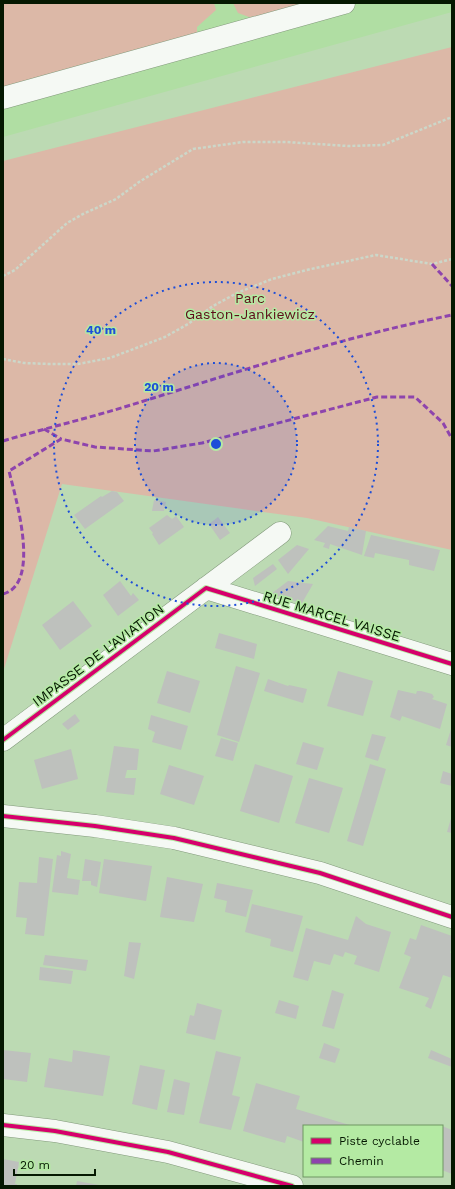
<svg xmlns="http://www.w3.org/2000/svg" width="455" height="1189" viewBox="0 0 455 1189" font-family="'Work Sans',sans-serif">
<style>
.built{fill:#b0dea3}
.green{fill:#dcb8a7}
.building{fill:#bec1bd}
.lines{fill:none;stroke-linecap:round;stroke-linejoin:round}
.minor-casing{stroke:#82997b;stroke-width:23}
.path{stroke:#ccd7c9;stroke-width:2.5;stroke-dasharray:3 2;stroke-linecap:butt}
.minor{stroke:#f5f9f4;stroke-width:22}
.quiet{stroke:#8e44ad;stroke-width:3;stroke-dasharray:6 3;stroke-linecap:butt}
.cycleway-casing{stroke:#b4eaa3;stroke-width:6}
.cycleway{stroke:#d6006c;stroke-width:4}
.ring{fill:none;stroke:#1d4ed8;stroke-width:2;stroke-dasharray:2 4}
.labels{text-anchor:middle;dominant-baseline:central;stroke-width:3;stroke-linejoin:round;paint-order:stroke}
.park-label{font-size:14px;fill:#5e0b19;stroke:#b4eaa3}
.street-label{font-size:14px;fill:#051801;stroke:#b4eaa3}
.centre{fill:#1d4ed8;stroke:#b4eaa3;stroke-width:2}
.ring-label{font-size:12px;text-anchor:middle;font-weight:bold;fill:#1d4ed8;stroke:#b4eaa3;stroke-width:3;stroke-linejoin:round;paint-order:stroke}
</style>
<rect width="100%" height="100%" fill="#bcdab3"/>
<!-- built -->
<path class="built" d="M3 3H452V12L3 137Z"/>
<!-- green -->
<path class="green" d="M3 3H214L216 10 197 27V33L3 87Z
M233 3H308L261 16 249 17 238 13Z
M452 47V550L307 518 62 484 3 672V161Z"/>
<!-- building -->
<path class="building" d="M112 491 117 492 124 501 85 529 74 515 101 496 102 497Z
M154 500 166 502 164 511H152Z
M167 515 172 519 176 516 184 527 159 545 152 534 153 533 149 528Z
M218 517 230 533 220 540 209 524Z
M328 526 348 531 349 527 366 531 362 555 330 544 329 549 323 547 325 543 314 540Z
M371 535 440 550 434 571 409 565V560L375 553 374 558 364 556Z
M297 545 309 549 288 574 278 560Z
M273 564 277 569 255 586 253 578Z
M120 581 131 596 133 593 139 600 118 616 103 595Z
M288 581 313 584 302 603 271 594Z
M73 601 92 626 60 650 42 625Z
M219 633 257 644 254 659 215 648Z
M236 666 260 673 239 742 217 735Z
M167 671 200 681 190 713 157 703Z
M338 671 373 681 363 716 327 706Z
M268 679 288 686 289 685 307 689 303 703 264 691Z
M398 690 416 694 417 691H421L432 694 434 697 432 699 447 704 440 729 402 716 400 721 390 717Z
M75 714 80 721 68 730 62 724Z
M151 715 188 726 181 750 152 742 155 732 148 729Z
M452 726V747L446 745Z
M372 734 386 737 378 761 365 757Z
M221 738 238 743 233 761 215 756Z
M303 742 324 748 317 770 296 764Z
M114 746 139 749 137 770H127L125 778H136L134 795 106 792Z
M71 749 78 779 42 789 34 760Z
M255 764 293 776 279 823 240 811Z
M370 764 386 769 363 846 347 841Z
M169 765 204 776 194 805 160 794Z
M443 771 452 774V786L440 783Z
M309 778 343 788 329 833 295 823Z
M452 815V833L447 832Z
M61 851 71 854 67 878 80 880 78 895 52 892 57 855 61 856Z
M39 857 53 859 44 936 25 934 27 918 16 917 19 882 37 883Z
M85 859 101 862 97 887 91 885V881H82Z
M104 859 152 866 146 901 99 893Z
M167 877 203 884 194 922 160 917Z
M217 883 253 890 246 917 225 912 227 901 214 898Z
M252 904 303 916 293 952 270 946 271 939 245 932Z
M356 916 366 924 391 932 379 972 354 964 357 956 345 952 343 957 334 954 330 965 314 961 308 981 293 977 306 928 348 940Z
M421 925 452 936V947L450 953H452L451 956H452V978L443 975 431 1009 425 1006 429 998 399 988 411 957 404 954 410 938 416 940Z
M129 942 141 943 134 979 124 976Z
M45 955 88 960 86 971 43 965Z
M40 967 73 971 71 984 39 980Z
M332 990 344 994 334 1029 322 1026Z
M279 1000 299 1006 296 1019 275 1013Z
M197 1003 222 1010 215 1040 186 1033 190 1015 194 1016Z
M324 1043 340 1049 335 1063 319 1058Z
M3 1050 31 1053 27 1082 3 1079Z
M73 1050 110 1056 103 1096 44 1087 49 1058 72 1062Z
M431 1050 452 1059V1067L428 1058Z
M216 1051 241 1057 232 1095 240 1097 231 1130 199 1123Z
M140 1065 165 1070 157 1110 132 1104Z
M174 1079 190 1083 184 1115 167 1112Z
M256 1083 300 1096 296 1109 353 1126H304V1142L287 1136 285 1143 243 1131Z
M442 1126 452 1130V1174L442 1170Z
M3 1159 19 1162 15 1184H17V1186H3Z
M77 1181 99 1185V1186H76Z"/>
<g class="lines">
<!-- minor casing -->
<g class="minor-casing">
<path id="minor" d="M3 98 344 3
M206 588 452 664
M3 740 280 533
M3 816 95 826 174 838 320 873 452 917
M3 1125 55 1131 168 1152 292 1186"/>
</g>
<!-- path -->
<path class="path" d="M3 276 15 270 67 223 83 214 116 199 139 182 193 149 243 142H286L348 146 383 145 452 117
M3 359 24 363 50 364H78L110 358 165 337 188 324 213 306 237 293 272 279 311 269 376 255 432 264 452 259"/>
<!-- minor -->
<use href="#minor" class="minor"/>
<!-- quiet -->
<path class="quiet" d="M432 264 452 286
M44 429 61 439
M3 441C46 428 89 418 131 405 237 372 343 337 452 315
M3 594C42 584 15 496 9 471L61 439 95 447 153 451 202 443 377 397H415L443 423 452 439"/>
<!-- cycleway casing -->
<g class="cycleway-casing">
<path id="cycleway" d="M3 740 206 588 452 664
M3 816 95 826 174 838 320 873 452 917
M3 1125 55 1131 168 1152 292 1186"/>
</g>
<!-- cycleway -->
<use href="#cycleway" class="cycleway"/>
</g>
<!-- distance rings -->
<circle cx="216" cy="444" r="81" fill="#1d4ed8" fill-opacity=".12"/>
<g class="ring">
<circle cx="216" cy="444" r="81"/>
<circle cx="216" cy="444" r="162"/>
</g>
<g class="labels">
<!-- park labels -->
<g class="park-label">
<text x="250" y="298">Parc<tspan x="250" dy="16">Gaston-Jankiewicz</tspan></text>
</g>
<!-- street labels -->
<g class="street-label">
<text transform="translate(332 616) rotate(17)">RUE MARCEL VAISSE</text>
<text transform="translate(98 655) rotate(-37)">IMPASSE DE L'AVIATION</text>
</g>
</g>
<circle cx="216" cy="444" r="6" class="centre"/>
<g class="ring-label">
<text x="101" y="334">40 m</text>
<text x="159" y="391">20 m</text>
</g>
<!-- border -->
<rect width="455" height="1189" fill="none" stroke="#051801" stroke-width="8"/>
<!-- legend -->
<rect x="303" y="1125" width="140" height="52" fill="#b4eaa3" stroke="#6e9662"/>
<rect x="311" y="1138" width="20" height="6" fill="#d6006c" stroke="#6e9662"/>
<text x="339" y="1145" font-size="12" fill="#051801">Piste cyclable</text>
<rect x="311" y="1158" width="20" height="6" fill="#8e44ad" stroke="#6e9662"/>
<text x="339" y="1165" font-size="12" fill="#051801">Chemin</text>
<!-- scale -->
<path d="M14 1169v6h81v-6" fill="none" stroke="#051801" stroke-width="2"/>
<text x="20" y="1169" font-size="12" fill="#051801" stroke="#b4eaa3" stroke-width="3" paint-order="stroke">20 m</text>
</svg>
